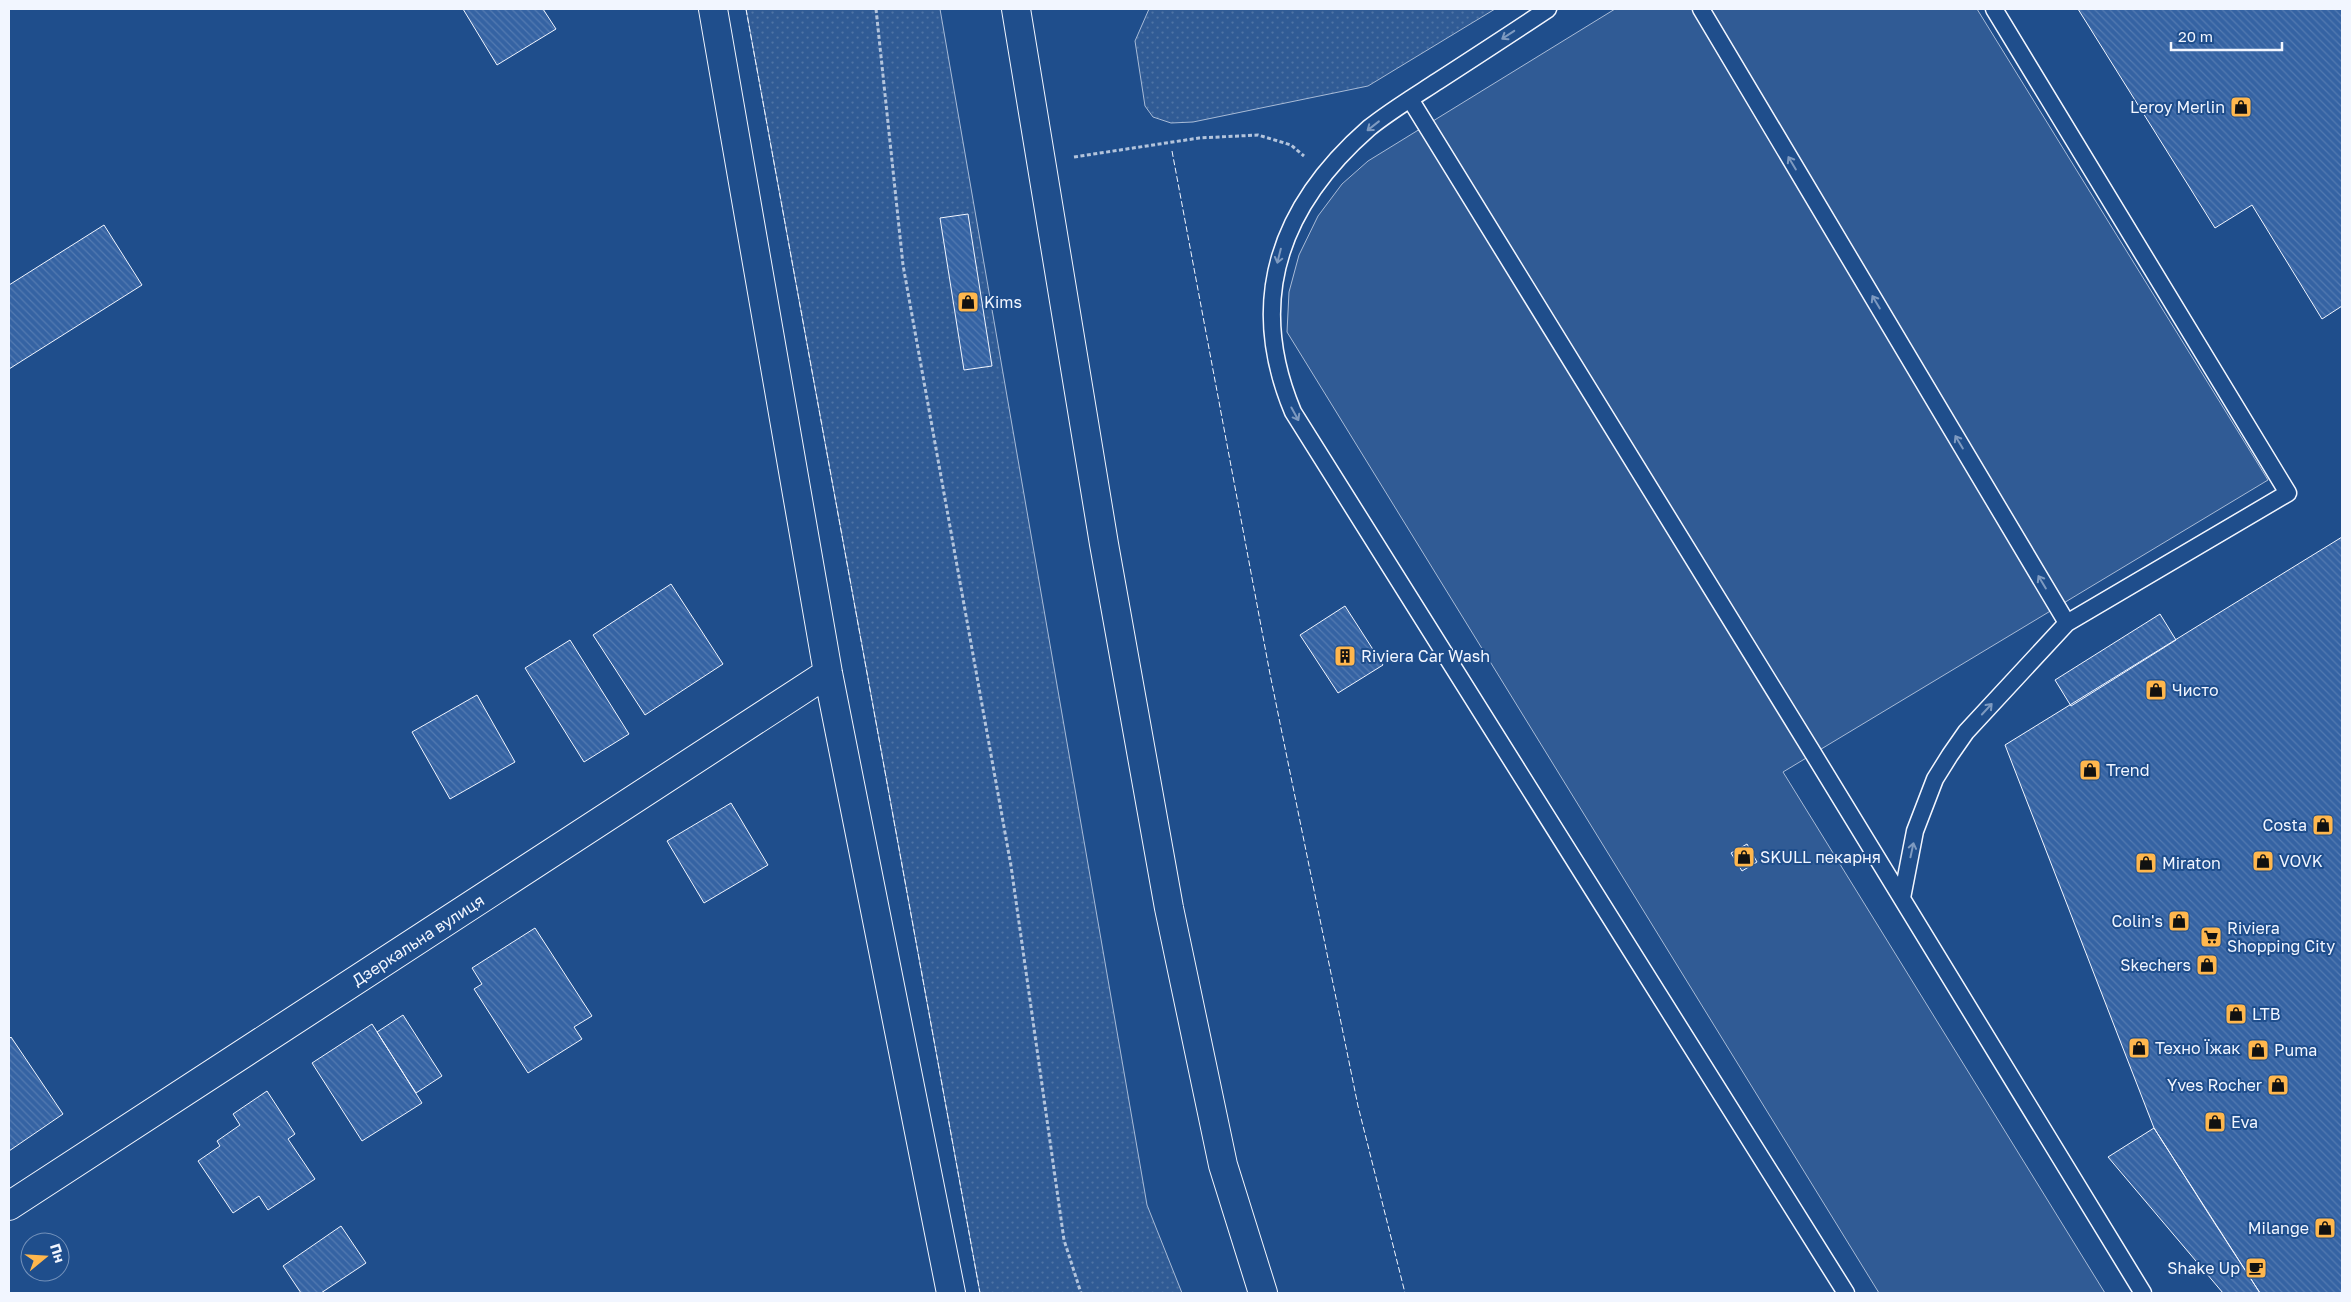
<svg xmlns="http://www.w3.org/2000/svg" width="2351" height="1302" viewBox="0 0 2351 1302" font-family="'Golos Text',sans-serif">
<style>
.grass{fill:url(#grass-dots);stroke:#a8bbd7}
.built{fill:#305b95;stroke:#a8bbd7}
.building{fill:url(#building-back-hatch);stroke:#f2f6ff}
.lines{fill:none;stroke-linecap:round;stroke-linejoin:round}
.service-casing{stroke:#f2f6ff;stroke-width:19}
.minor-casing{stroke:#f2f6ff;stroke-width:30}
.trunk-casing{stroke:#f2f6ff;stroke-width:30}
.path{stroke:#b3c4dc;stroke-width:3;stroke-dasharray:4 2.5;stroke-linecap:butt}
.service{stroke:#1f4e8c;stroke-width:16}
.minor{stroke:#1f4e8c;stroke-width:28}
.trunk{stroke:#1f4e8c;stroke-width:28}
.fence{stroke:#f2f6ff;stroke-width:1;stroke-dasharray:6 2.5;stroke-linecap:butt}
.oneway{stroke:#7e9ac0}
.labels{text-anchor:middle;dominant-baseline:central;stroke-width:4;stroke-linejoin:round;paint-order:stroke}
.poi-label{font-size:16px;fill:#f2f6ff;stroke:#1f4e8c;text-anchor:start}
.street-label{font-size:16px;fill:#f2f6ff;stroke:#1f4e8c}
</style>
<defs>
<pattern id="grass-dots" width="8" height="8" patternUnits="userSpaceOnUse" patternTransform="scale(1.25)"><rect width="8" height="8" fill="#305b95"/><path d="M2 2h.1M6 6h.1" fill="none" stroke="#4e73a5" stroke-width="1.8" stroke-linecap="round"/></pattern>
<pattern id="building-back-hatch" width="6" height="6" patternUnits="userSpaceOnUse" patternTransform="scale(1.25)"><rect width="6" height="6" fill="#3563a3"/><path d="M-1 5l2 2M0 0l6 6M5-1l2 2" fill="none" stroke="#537ab1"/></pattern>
</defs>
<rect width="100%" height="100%" fill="#1f4e8c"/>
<!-- grass -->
<path class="grass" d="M746 9H940L1147 1205 1182 1293H980Z
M1149 9H1495L1368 86 1193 122 1171 123 1153 117 1145 106 1135 41Z"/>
<!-- built -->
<path class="built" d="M1615 9H1977L2268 480 1783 772 2105 1293H1879L1287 332 1289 292 1299 255 1318 216 1342 184 1368 161Z"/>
<!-- building -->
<path class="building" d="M463 9H543L556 29 497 65Z
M2078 9H2342V306L2322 319 2252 205 2215 228Z
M968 214 992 366 964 370 940 218Z
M104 225 142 285 9 369V285Z
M2342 537V1293H2260L2154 1128 2005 745Z
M671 584 723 664 645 715 593 635Z
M1345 606 1383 665 1338 693 1300 635Z
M2160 614 2176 640 2071 706 2055 680Z
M570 640 629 734 584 762 525 668Z
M477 695 515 762 450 799 412 732Z
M731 803 768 865 704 903 667 841Z
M1747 844 1757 862 1742 871 1731 853Z
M535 928 592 1016 574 1027 582 1039 528 1073 474 989 482 984 472 968Z
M403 1015 442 1076 416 1093 377 1032Z
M372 1024 422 1103 362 1141 312 1063Z
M11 1037 63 1114 9 1151V1039Z
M267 1091 295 1134 288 1139 315 1179 268 1210 259 1196 233 1213 198 1161 220 1146 217 1141 240 1125 233 1114Z
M2154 1128 2210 1216 2260 1293H2223L2108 1157Z
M341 1226 366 1263 321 1293H301L283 1266Z"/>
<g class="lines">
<!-- service casing -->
<g class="service-casing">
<path id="service" d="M1548 9C1512 33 1475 57 1438 81 1415 96 1390 111 1369 128 1280 206 1246 300 1293 412L1846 1293
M1701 9 2067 623
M1410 99C1657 495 1899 895 2143 1293
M1902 898 1915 831 1935 779 1950 755 1966 732 2067 623 2288 493 1994 9"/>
</g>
<!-- minor casing -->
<g class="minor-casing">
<path id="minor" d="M713 9 828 673 951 1293
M9 1206 828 673"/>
</g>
<!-- trunk casing -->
<g class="trunk-casing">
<path id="trunk" d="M1016 9 1104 544 1169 908 1223 1165 1263 1293"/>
</g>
<!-- path -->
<path class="path" d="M876 9 903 265 1011 866 1064 1240 1081 1293
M1074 157 1199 138 1258 135 1291 145 1304 156"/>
<!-- service -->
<use href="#service" class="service"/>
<!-- minor -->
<use href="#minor" class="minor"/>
<!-- trunk -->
<use href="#trunk" class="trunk"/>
<!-- fence -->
<path class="fence" d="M746 9 980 1293
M1172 151 1270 674 1358 1106 1405 1293"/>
</g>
<!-- one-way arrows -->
<defs><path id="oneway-shaft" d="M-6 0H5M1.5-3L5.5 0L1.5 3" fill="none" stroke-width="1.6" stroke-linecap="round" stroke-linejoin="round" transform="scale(1.25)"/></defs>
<g class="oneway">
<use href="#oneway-shaft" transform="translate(1508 35) rotate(147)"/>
<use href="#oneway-shaft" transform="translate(1373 126) rotate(142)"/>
<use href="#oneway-shaft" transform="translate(1792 163) rotate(-121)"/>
<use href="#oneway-shaft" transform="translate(1279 256) rotate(104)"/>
<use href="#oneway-shaft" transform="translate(1876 302) rotate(-121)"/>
<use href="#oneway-shaft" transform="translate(1295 414) rotate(61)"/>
<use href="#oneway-shaft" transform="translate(1959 442) rotate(-121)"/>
<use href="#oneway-shaft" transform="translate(2042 582) rotate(-121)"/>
<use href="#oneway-shaft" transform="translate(1987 709) rotate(-47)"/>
<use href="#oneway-shaft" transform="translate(1912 850) rotate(-78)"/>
</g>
<!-- icons -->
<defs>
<g id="shop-square" transform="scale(1.125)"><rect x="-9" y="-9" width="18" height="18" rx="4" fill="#ffb74d" stroke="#1f4e8c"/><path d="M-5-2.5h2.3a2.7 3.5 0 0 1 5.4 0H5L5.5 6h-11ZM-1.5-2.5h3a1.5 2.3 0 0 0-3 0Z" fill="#111"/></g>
<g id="building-square" transform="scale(1.125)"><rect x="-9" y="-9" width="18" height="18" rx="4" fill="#ffb74d" stroke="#1f4e8c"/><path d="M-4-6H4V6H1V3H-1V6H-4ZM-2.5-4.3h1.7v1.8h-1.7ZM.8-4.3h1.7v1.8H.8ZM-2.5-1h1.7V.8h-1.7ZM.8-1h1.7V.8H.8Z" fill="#111"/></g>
<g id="supermarket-square" transform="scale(1.125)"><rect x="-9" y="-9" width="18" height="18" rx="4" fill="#ffb74d" stroke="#1f4e8c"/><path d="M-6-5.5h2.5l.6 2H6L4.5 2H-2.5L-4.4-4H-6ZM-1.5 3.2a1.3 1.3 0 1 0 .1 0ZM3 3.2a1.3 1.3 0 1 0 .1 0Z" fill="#111"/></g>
<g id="cafe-square" transform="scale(1.125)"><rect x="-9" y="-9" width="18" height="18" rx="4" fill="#ffb74d" stroke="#1f4e8c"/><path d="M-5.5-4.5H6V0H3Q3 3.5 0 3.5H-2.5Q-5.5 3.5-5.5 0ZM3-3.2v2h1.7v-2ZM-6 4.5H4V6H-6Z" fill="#111"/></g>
</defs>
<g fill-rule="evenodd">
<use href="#shop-square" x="2241" y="107"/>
<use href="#shop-square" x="968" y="302"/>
<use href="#building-square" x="1345" y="656"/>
<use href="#shop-square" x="2156" y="690"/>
<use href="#shop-square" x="2090" y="770"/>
<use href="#shop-square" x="2323" y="825"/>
<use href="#shop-square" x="1744" y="857"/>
<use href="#shop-square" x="2263" y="861"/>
<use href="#shop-square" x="2146" y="863"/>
<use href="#shop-square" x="2179" y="921"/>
<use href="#supermarket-square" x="2211" y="937"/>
<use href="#shop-square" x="2207" y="965"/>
<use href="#shop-square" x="2236" y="1014"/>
<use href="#shop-square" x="2139" y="1048"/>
<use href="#shop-square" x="2258" y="1050"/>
<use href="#shop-square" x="2278" y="1085"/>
<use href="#shop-square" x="2215" y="1122"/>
<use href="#shop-square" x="2325" y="1228"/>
<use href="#cafe-square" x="2256" y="1268"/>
</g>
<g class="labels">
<!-- poi labels -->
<g class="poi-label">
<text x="2225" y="107" text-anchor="end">Leroy Merlin</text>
<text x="984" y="302">Kims</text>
<text x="1361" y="656">Riviera Car Wash</text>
<text x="2172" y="690">Чисто</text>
<text x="2106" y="770">Trend</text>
<text x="2307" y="825" text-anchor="end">Costa</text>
<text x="1760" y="857">SKULL пекарня</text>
<text x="2279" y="861">VOVK</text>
<text x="2162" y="863">Miraton</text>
<text x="2163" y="921" text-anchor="end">Colin's</text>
<text x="2227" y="928">Riviera<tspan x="2227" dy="18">Shopping City</tspan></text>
<text x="2191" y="965" text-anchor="end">Skechers</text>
<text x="2252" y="1014">LTB</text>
<text x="2155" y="1048">Техно Їжак</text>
<text x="2274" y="1050">Puma</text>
<text x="2262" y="1085" text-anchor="end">Yves Rocher</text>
<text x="2231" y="1122">Eva</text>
<text x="2309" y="1228" text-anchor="end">Milange</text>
<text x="2240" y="1268" text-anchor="end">Shake Up</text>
</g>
<!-- street labels -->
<g class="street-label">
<text transform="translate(418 940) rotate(-33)">Дзеркальна вулиця</text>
</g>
</g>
<!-- border -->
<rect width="2351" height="1302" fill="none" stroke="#f2f6ff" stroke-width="20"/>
<!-- north arrow -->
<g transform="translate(45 1257) rotate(72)"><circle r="24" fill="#1f4e8c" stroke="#7391ba"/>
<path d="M0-4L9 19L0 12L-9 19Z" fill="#ffb74d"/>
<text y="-8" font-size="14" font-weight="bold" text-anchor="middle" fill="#f2f6ff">Пн</text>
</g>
<!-- scale -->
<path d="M2171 42v8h111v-8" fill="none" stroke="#f2f6ff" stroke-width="2.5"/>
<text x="2178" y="42" font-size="15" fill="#f2f6ff" stroke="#1f4e8c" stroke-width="4" paint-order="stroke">20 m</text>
</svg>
